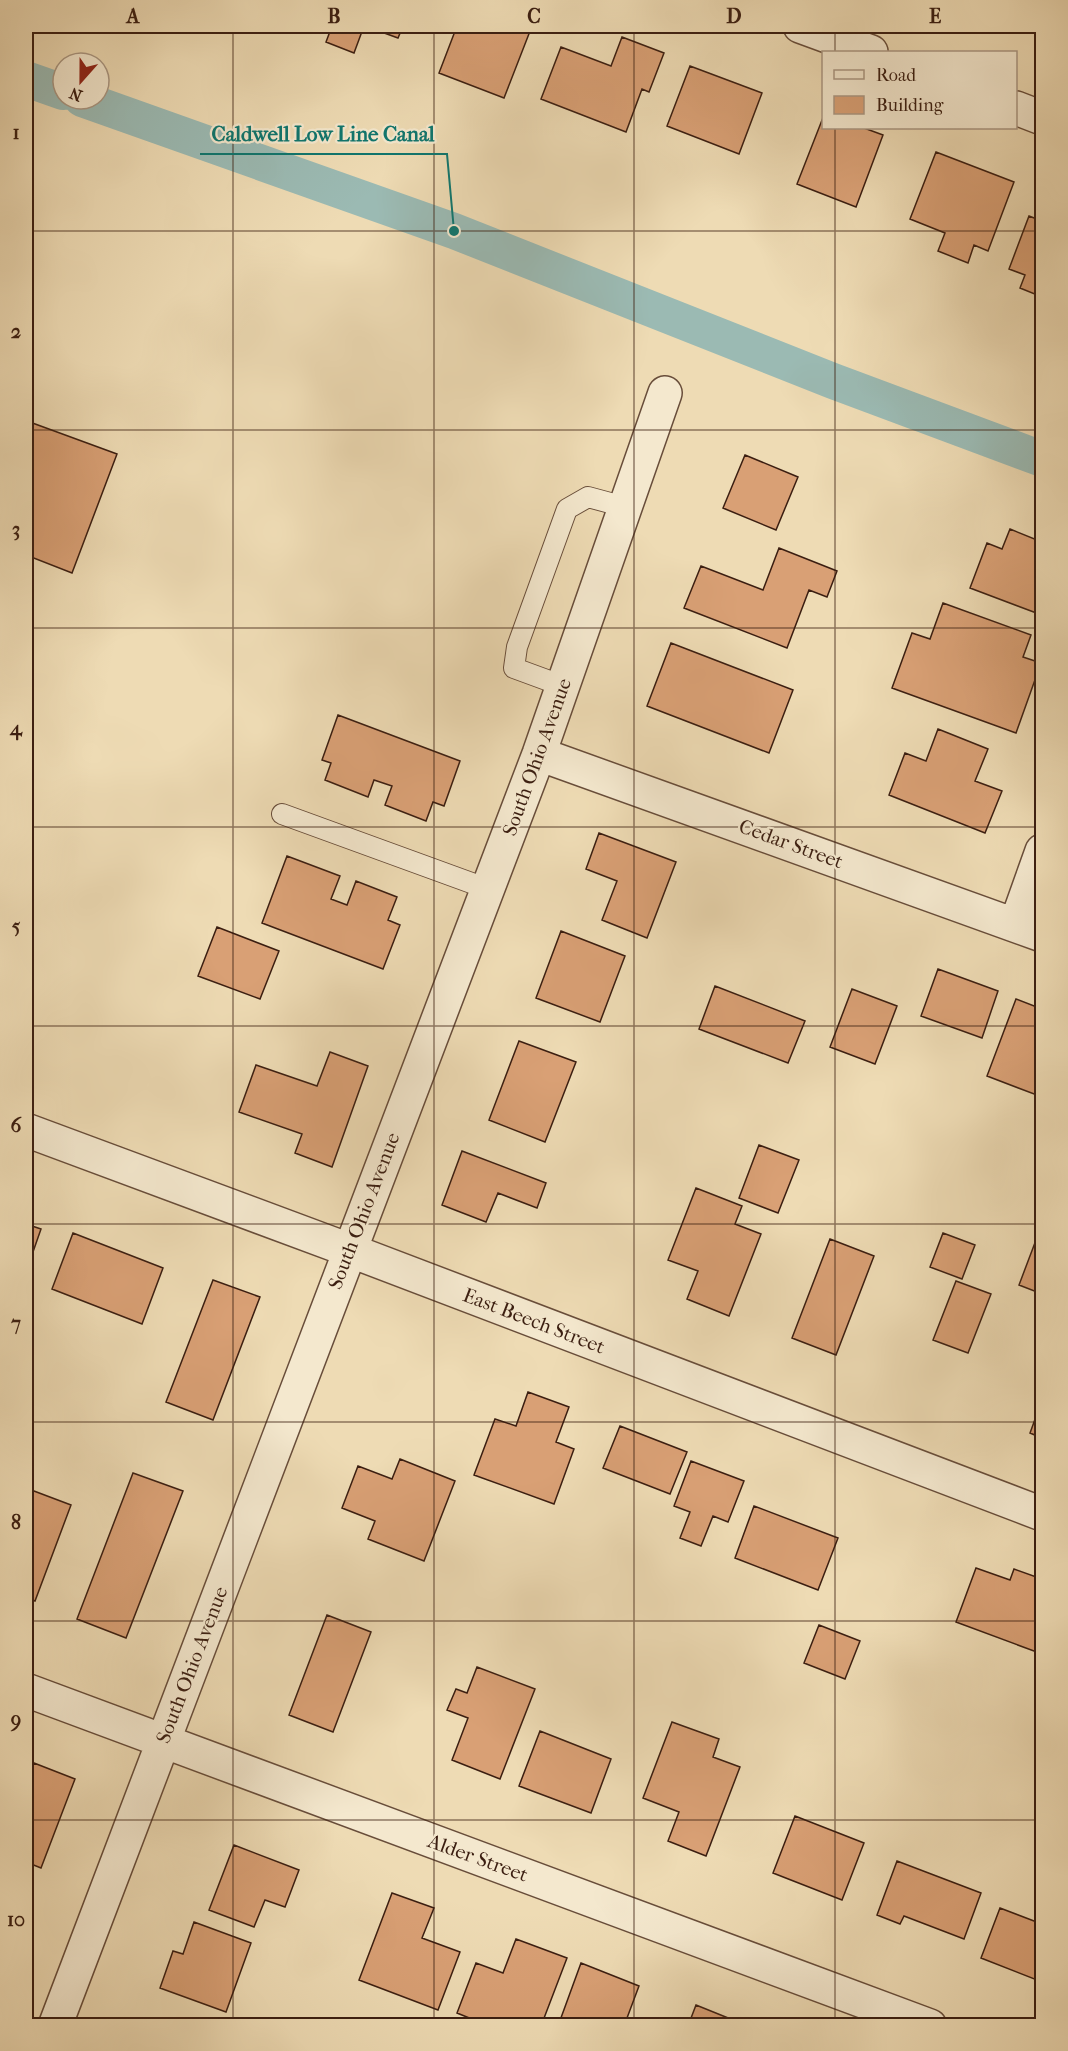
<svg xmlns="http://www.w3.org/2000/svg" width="1068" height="2051" viewBox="0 0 1068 2051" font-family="'IM FELL French Canon',serif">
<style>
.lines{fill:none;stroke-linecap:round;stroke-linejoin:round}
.canal{stroke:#9bbab3;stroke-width:36}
.building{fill:#d9a075;stroke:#3b1e11;stroke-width:1.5}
.service-casing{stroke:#684d3a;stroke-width:22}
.minor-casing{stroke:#684d3a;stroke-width:36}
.service{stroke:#f4e8ce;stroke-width:20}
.minor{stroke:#f4e8ce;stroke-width:33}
.grid{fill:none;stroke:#3b1e11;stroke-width:1.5;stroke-opacity:0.55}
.labels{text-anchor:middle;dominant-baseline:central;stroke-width:4.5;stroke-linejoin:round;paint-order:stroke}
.street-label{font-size:20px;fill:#3b1e11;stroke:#f4e8ce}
.leader{fill:none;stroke:#0f766e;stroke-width:2}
.callout-dot{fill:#0f766e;stroke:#f4e8ce;stroke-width:2}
.callout-label{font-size:21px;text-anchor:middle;font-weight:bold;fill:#0f766e;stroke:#f4e8ce;stroke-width:4.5;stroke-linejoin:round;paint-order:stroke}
.neatline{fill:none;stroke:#3b1e11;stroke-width:2}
.grid-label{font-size:20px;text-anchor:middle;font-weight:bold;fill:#3b1e11}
</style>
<rect width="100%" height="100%" fill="#eedbb4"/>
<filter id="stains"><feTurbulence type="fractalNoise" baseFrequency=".00333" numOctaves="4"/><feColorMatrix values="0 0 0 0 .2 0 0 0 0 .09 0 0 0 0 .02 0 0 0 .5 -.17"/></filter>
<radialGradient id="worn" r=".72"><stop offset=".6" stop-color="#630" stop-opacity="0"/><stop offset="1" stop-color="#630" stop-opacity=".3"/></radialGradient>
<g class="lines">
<!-- canal -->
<path class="canal" d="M26 79 63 92
M82 99 454 231 833 381 1042 459"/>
</g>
<!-- building -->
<path class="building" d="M269 26H288L286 32Z
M332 26H364L354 53 326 42Z
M365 26H403L398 38Z
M457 26H532L504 98 439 73Z
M622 37 664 53 649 92 642 89 626 132 541 99 561 47 611 66Z
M690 66 762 93 739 154 667 126Z
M824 115V128H864L883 135 856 207 797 184Z
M936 152 1014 182 988 251 974 245 968 263 938 251 945 233 910 219Z
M1029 216 1042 221V297L1020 288 1025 275 1009 269Z
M27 421 117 454 72 573 26 555V425Z
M745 455 798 477 776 530 723 508Z
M1010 529 1042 542V605L1039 614 970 588 987 543 1002 549Z
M779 548 837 571 827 597 809 590 787 648 684 608 701 566 763 590Z
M943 603 1031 635 1023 657 1041 663 1016 733 892 688 912 633 930 639Z
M671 643 793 690 769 753 647 706Z
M338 715 460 761 444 806 433 802 426 821 385 805 392 786 374 780 368 797 325 780 331 763 322 760Z
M938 729 988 749 975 781 1002 791 985 833 889 795 905 753 926 761Z
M599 833 676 862 647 938 602 920 617 881 586 869Z
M287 856 340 876 331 899 347 905 356 881 397 897 388 920 400 925 383 969 262 923Z
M217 927 279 951 260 999 198 976Z
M561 931 625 956 600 1022 536 998Z
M938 969 998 991 982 1038 921 1016Z
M715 986 805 1021 788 1063 699 1029Z
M852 989 897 1006 875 1064 830 1047Z
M1016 999 1042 1009V1097L987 1076Z
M519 1041 576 1062 545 1142 489 1120Z
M330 1052 368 1066 332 1167 295 1153 302 1134 239 1112 256 1065 317 1086Z
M759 1145 799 1160 778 1213 739 1198Z
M462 1151 546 1183 537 1208 498 1193 486 1222 442 1205Z
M696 1188 742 1206 735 1224 761 1234 729 1316 687 1299 698 1271 668 1260Z
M26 1224 41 1229 26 1272Z
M73 1233 163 1268 142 1324 52 1289Z
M943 1233 975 1245 962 1279 930 1267Z
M830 1239 874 1256 836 1355 792 1338Z
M1036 1240 1042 1243V1294L1019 1285Z
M213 1280 260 1297 213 1420 166 1402Z
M956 1281 991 1294 968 1353 933 1340Z
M528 1392 569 1407 556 1442 574 1449 554 1504 474 1475 495 1419 516 1426Z
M1042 1400V1438L1030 1433Z
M620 1426 687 1452 670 1494 603 1468Z
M400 1459 455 1481 424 1561 368 1539 375 1521 342 1508 358 1466 392 1479Z
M691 1461 744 1481 728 1522 713 1516 701 1546 680 1538 690 1512 674 1506Z
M133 1473 183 1491 126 1638 77 1619Z
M26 1488 71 1505 35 1601 26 1598Z
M754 1506 838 1538 818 1590 735 1558Z
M976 1568 1010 1580 1014 1569 1042 1579V1654L956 1622Z
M327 1615 371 1632 333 1732 289 1715Z
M819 1625 860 1641 845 1679 804 1663Z
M477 1667 535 1689 500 1779 452 1760 468 1718 447 1710 456 1689 467 1693Z
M672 1722 719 1739 713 1757 740 1767 706 1856 668 1841 679 1812 643 1798Z
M540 1731 611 1759 591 1813 519 1786Z
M34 1763 75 1779 41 1868 26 1862V1785Z
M795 1816 864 1843 842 1900 773 1873Z
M234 1845 299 1870 285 1907 265 1900 254 1927 209 1910Z
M897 1861 981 1893 964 1939 904 1916 900 1924 877 1915Z
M392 1893 434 1908 422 1938 460 1952 438 2010 359 1980Z
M1000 1908 1042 1924V1982L981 1958Z
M194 1922 251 1943 226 2012 160 1988 173 1951 183 1954Z
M516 1939 567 1958 541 2026H489L457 2013 476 1963 503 1973Z
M581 1963 639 1986 624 2026H558Z
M696 2005 748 2026H688Z"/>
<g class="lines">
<!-- service casing -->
<g class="service-casing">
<path id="service" d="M563 686 514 668 517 647 567 509 588 497 625 507
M282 814 488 889"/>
</g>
<!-- minor casing -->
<g class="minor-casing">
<path id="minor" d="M800 26 871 52
M1016 108 1042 118
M539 754 1042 935
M1016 924 1042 851
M26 1130 349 1250 1042 1514
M26 1690 930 2026
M55 2026 539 754 665 393"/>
</g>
<!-- service -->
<use href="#service" class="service"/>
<!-- minor -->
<use href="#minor" class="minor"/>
</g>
<!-- grid -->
<path class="grid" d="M233 26V2026M434 26V2026M634 26V2026M835 26V52M835 128V2026M26 231H1042M26 430H1042M26 628H1042M26 827H1042M26 1026H1042M26 1224H1042M26 1422H1042M26 1621H1042M26 1820H1042"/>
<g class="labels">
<!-- street labels -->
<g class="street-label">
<text transform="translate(537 757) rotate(-70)">South Ohio Avenue</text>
<text transform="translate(791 844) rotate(20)">Cedar Street</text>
<text transform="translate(364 1211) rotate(-69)">South Ohio Avenue</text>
<text transform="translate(534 1321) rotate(21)">East Beech Street</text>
<text transform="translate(192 1665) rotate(-69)">South Ohio Avenue</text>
<text transform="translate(478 1858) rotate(20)">Alder Street</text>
</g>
</g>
<!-- callouts -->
<path class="leader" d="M454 231L447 154H200"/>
<circle class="callout-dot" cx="454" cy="231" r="6"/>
<g class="callout-label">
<text x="323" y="141">Caldwell Low Line Canal</text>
</g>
<!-- margin -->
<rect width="1068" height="2051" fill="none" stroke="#eedbb4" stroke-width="66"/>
<!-- legend -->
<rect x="822" y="51" width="195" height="78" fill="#f4e8ce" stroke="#aa9782" stroke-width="1.5"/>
<rect x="834" y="70" width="30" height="9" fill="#f4e8ce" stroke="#aa9782" stroke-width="1.5"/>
<text x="876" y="81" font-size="18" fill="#3b1e11">Road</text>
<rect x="834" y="96" width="30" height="18" fill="#d9a075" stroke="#aa9782" stroke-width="1.5"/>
<text x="876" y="111" font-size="18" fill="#3b1e11">Building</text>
<!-- north arrow -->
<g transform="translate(81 81) rotate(201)"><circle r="28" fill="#f4e8ce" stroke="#aa9782" stroke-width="1.5"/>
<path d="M0-4.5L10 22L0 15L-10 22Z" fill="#8f2418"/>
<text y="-9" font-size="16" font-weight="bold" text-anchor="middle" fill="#3b1e11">N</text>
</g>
<rect x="33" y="33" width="1002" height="1985" class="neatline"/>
<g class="grid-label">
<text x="133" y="23">A</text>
<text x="334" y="23">B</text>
<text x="534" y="23">C</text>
<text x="734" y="23">D</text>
<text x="935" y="23">E</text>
<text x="16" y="139">1</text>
<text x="16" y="338">2</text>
<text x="16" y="536">3</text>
<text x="16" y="735">4</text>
<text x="16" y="933">5</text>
<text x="16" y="1132">6</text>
<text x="16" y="1330">7</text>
<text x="16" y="1529">8</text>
<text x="16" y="1727">9</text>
<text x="16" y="1926">10</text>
</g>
<rect width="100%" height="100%" filter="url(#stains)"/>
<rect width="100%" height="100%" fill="url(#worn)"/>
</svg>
